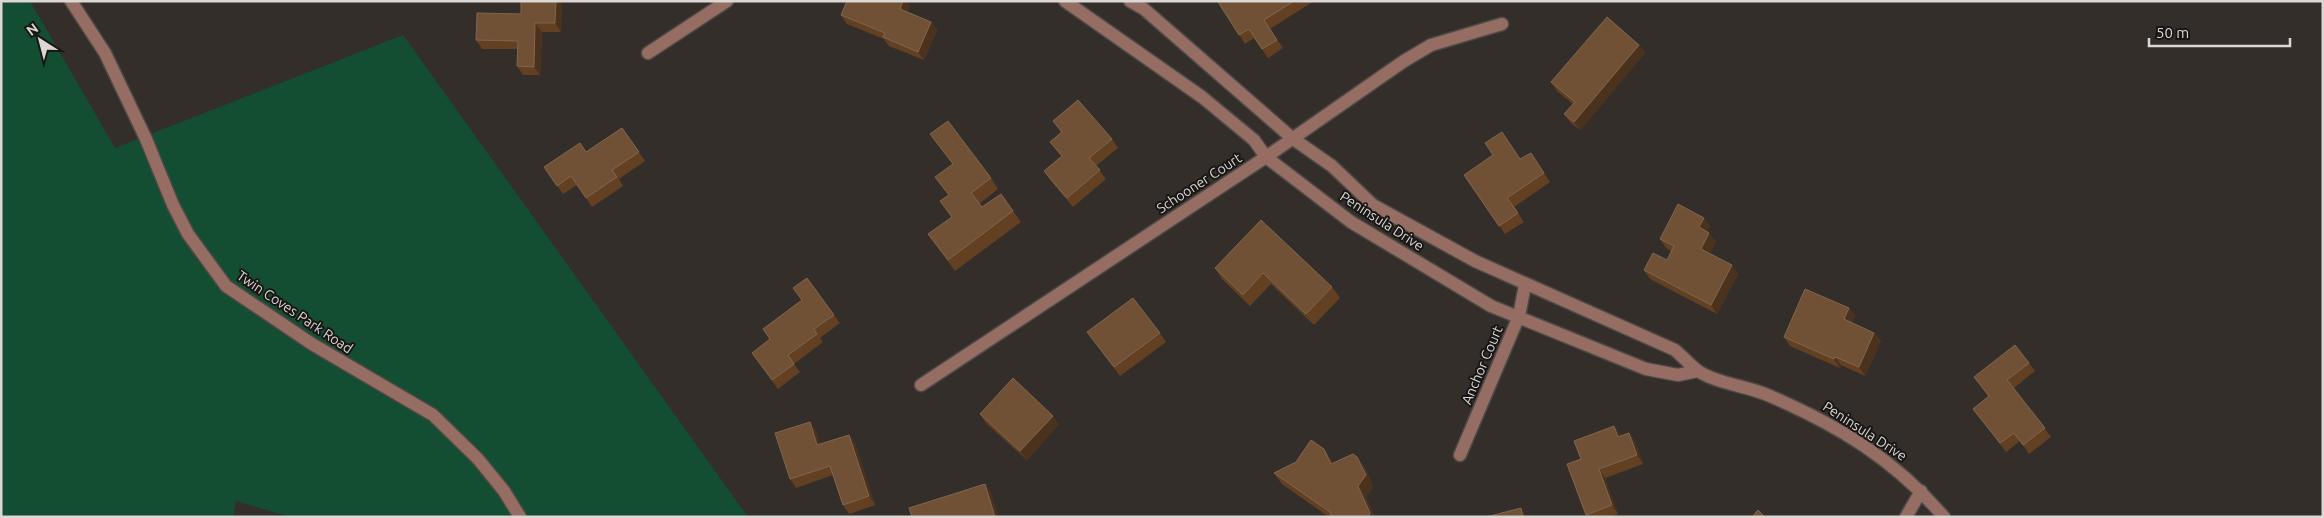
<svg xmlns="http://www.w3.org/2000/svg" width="2324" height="518" viewBox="0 0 2324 518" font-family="Ubuntu,sans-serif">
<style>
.green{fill:#134d32}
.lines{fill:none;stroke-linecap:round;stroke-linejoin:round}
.minor-casing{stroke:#4f4946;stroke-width:15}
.minor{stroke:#956d63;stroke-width:12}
.wall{fill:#634022}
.shaded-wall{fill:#4b321d}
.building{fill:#705135;stroke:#81664e}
.labels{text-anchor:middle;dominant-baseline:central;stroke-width:4;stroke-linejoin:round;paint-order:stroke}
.street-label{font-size:14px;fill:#dbd7d5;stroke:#191715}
</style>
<rect width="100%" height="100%" fill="#342e2b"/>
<!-- green -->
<path class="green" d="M1 1H30L115 148 403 35 748 517H291L236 501 233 517H1Z"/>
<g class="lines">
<!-- minor casing -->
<g class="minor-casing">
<path id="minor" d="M71 1 105 53 146 139 173 205 188 234 226 286 312 344 433 415 478 459 504 491 520 517
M1065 1 1202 97 1254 140 1266 157 1351 222 1491 306 1646 369 1678 375 1698 371
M1130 1 1144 9 1292 138 1332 166 1373 205 1475 261 1675 350C1683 357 1690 365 1698 371 1718 384 1748 386 1770 396 1839 426 1894 459 1944 517
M648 53 727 1
M921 385 1266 157 1404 61 1431 45 1502 24
M1460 455 1519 316 1525 285
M1906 517 1921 491"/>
</g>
<!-- minor -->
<use href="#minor" class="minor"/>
</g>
<!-- wall -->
<path class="wall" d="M562 1 561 32H542L540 75H523L517 66V49H482L476 40 521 14Z
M847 1H906L910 7 908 12 931 22 937 30 924 60 889 46 884 39 847 24 841 15Z
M1218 1H1314L1270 29 1283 48 1268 58 1254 38 1245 44Z
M1639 45 1645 53 1580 130 1571 123 1564 114 1573 104 1557 91 1551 82Z
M1053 121 1112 139 1118 148 1096 166 1106 179 1073 207 1050 180 1044 171 1062 156 1050 142 1061 132Z
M622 128 645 161 619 179 623 186 592 207 577 185 563 194 544 167 586 152Z
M1531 153 1550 182 1514 207 1524 222 1505 234 1464 175 1521 159Z
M935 177 991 178 998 189 979 204 982 207 1001 194 1021 222 955 271 928 234 952 217 949 195Z
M1261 220 1332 287 1340 298 1314 325 1271 284 1250 306 1222 279 1215 268Z
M1710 226 1707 232 1709 233 1716 242 1709 253 1738 274 1717 314 1650 279 1644 270 1667 260 1671 251 1666 248 1660 239Z
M1849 308 1855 316 1852 323 1874 333 1881 341 1865 376 1841 365 1840 368 1790 346 1784 337Z
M834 315 840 323 820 338 823 342 794 364 800 372 778 389 752 353 770 339 763 329Z
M1087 332 1160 333 1166 342 1120 376Z
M2029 363 2035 371 2014 388 2051 437 2029 454 2020 441 2006 452 1973 409 1989 397 1974 377Z
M980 414 1059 424 1027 460 986 423Z
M810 422 816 431 820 444 849 435 855 443 875 505 849 514 843 505 833 475 796 488 790 479Z
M1620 434 1621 436 1635 441 1643 464 1605 478 1618 514 1610 517H1587L1586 515 1581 459Z
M1324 449 1333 463 1357 457 1365 468 1373 486 1366 497 1375 517H1329L1282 484 1274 473Z"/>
<!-- shaded-wall -->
<path class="shaded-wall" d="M556 1H562L561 32 555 23Z
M903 1H906L910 7 906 18 900 9Z
M931 22 937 30 924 60 918 52Z
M535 23 542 32 540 75 534 67Z
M1639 45 1645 53 1580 130 1574 122Z
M1704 218 1710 226 1705 236 1699 227Z
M1709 233 1716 242 1707 258 1701 249Z
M1732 265 1738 274 1717 314 1711 305Z
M1849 308 1855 316 1850 328 1844 319Z
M1874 333 1881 341 1865 376 1859 367Z
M1835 357 1841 365 1840 368 1834 359Z
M1053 416 1059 424 1027 460 1020 451Z
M810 422 816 431 824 454 817 445Z
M1614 426 1620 434 1625 445 1618 437Z
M1629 433 1635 441 1643 464 1637 455Z
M849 435 855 443 875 505 869 496Z
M1324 449 1332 460 1339 475 1331 464Z
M1357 457 1365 468 1373 486 1366 497 1375 517H1368L1358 486Z
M1599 469 1605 478 1618 514 1612 505Z
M985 484 991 492 999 517H995Z
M1521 508 1527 517H1523Z"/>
<!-- building -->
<path class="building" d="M521 1H556L555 23H535L534 67 517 66 518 41 476 40 477 13 521 14Z
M847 1H903L900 9 931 22 918 52 883 37 885 33 841 15Z
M1218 1H1294L1264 20 1277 40 1262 49 1249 29 1239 35 1218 2Z
M1607 17 1639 45 1574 122 1564 114 1575 102 1551 82Z
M1078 100 1112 139 1089 158 1100 170 1067 198 1044 171 1062 156 1050 142 1062 132 1053 121Z
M948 121 991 178 971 193 982 207 1001 194 1013 211 948 260 928 234 952 217 940 201 949 195 935 177 953 164 930 134Z
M622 128 639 152 612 170 617 177 586 198 571 176 557 186 544 167 580 143 586 152Z
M1502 132 1520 159 1531 153 1544 173 1507 198 1518 213 1499 226 1464 175 1493 155 1485 143Z
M1678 204 1704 218 1699 227 1709 233 1701 249 1732 265 1711 305 1644 270 1653 253 1667 260 1674 246 1660 239Z
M1261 220 1332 287 1306 314 1263 273 1243 295 1215 268Z
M807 278 834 315 814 329 817 334 788 355 794 364 772 380 752 353 770 339 763 329 802 300 793 288Z
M1805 289 1849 308 1844 319 1874 333 1859 367 1835 357 1834 359 1784 337Z
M1133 298 1160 333 1114 367 1087 332Z
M2015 345 2029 363 2007 380 2045 428 2023 445 2014 433 2000 443 1973 409 1989 396 1974 377Z
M1013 378 1053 416 1020 451 980 414Z
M810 422 817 445 849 435 869 496 843 505 830 466 790 479 775 433Z
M1614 426 1618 437 1629 433 1637 455 1599 469 1612 505 1586 515 1567 464 1581 459 1574 441Z
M1311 440 1324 449 1331 464 1353 454 1357 457 1366 475 1358 486 1370 513 1368 517H1332L1330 512 1274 473 1296 462Z
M985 484 995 517H912L909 508Z
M1521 508 1523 517H1486Z
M1758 510 1765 517H1752Z"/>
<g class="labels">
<!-- street labels -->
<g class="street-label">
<text transform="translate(1199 183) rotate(-33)">Schooner Court</text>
<text transform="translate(1382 221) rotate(33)">Peninsula Drive</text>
<text transform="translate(295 312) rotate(34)">Twin Coves Park Road</text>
<text transform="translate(1482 365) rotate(-67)">Anchor Court</text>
<text transform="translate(1865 431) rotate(33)">Peninsula Drive</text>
</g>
</g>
<!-- border -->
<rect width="2324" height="518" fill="none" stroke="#dbd7d5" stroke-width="5"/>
<!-- north arrow -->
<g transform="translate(40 40) rotate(324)" stroke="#191715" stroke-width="4" paint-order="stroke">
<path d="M0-4L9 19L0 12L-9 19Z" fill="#dbd7d5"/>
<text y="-8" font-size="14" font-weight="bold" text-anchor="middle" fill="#dbd7d5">N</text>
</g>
<!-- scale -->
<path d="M2149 38v8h141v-8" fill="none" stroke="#dbd7d5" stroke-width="2.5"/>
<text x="2156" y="38" font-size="15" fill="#dbd7d5" stroke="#191715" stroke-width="4" paint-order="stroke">50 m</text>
</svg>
